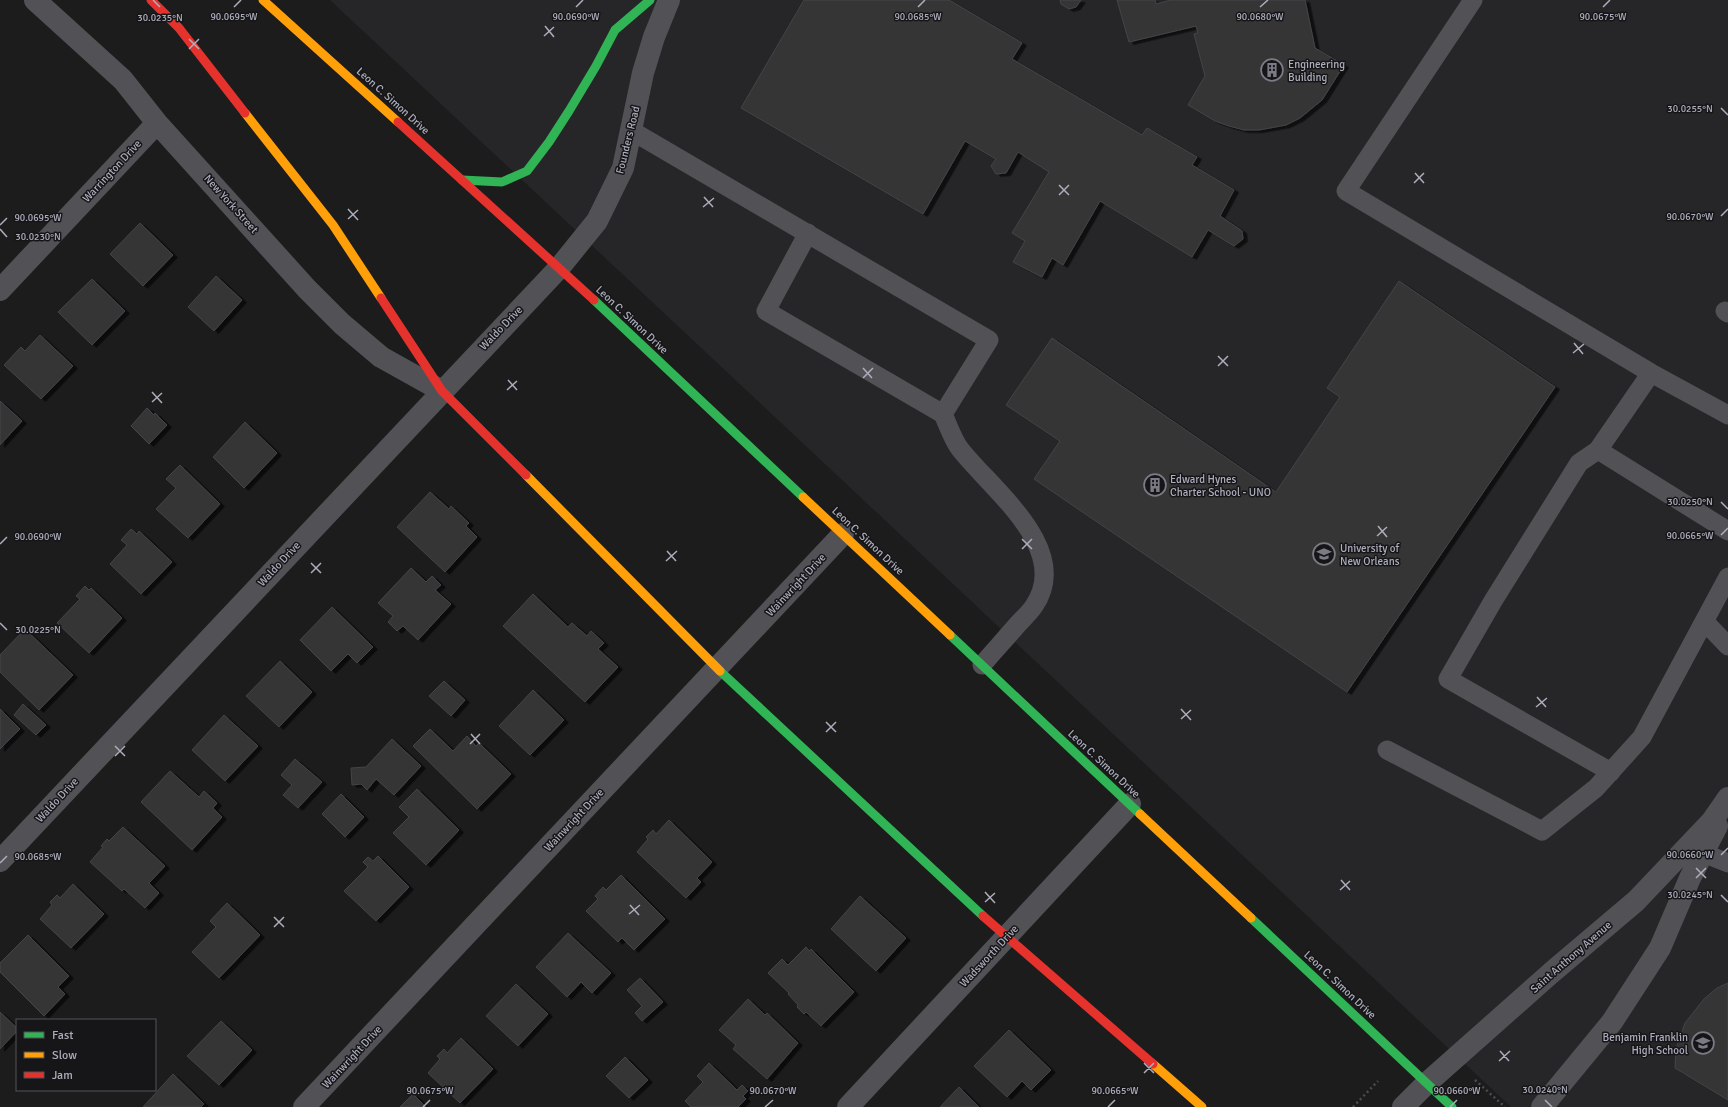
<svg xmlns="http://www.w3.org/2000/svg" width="1728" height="1107" viewBox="0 0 1728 1107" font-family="Signika,sans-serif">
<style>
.built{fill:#262628}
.building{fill:#343436;stroke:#454448;filter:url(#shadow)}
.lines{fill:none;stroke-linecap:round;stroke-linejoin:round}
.path{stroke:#4d4d51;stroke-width:2.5;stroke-dasharray:2 3;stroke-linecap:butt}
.lane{stroke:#525256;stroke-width:19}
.street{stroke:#525256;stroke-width:22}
.fast{stroke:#30b455;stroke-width:9}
.slow{stroke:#ff9f0a;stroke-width:9}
.jam{stroke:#e5322d;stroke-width:9}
.ticks{fill:none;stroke:#adaebd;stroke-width:1.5}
.labels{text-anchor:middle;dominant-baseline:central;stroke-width:3;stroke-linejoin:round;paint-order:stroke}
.poi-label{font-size:11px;fill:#adaebd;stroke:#161618;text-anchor:start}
.street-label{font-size:11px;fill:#adaebd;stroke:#161618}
.ticks-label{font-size:10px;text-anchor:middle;fill:#adaebd;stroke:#161618;stroke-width:3;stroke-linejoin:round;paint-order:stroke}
</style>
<defs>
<filter id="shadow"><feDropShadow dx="4.5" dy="2.5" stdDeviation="0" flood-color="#0009"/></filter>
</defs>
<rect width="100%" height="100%" fill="#1c1c1c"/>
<!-- built -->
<path class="built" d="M330 0H1728V1107H1511Z"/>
<!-- building -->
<path class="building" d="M804 0H949L1022 43 1012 59 1142 135 1147 128 1197 157 1192 165 1234 190 1220 216 1242 231 1243 239 1234 246 1208 230 1192 257 1100 201 1063 265 1052 258 1042 277 1013 262 1025 241 1012 233 1049 172 1018 152 1006 173 996 174 991 166 996 159 965 141 923 214 741 108Z
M1060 0H1081L1076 7 1069 9 1061 4Z
M1117 0H1155L1156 4 1171 0H1305L1315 48 1344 65 1322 100 1300 118 1286 125 1259 130H1244L1229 126 1215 121 1188 105 1205 76 1194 34 1198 33 1196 26 1129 42Z
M140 223 173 255 143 286 110 254Z
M216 276 242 300 214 331 188 307Z
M92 279 125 311 92 345 58 312Z
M1399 281 1555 387 1347 692 1034 479 1060 441 1006 405 1052 338 1276 492 1340 397 1327 388Z
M40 335 73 366 41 399 4 365 21 347 25 351Z
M0 401 22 421 0 445Z
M147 408 154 415 155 413 167 425 149 444 131 426Z
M245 422 277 453 244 488 213 457Z
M180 465 220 504 188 538 156 509 176 488 166 479Z
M430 492 449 509 451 506 469 523 466 526 477 537 445 572 397 527Z
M131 529 137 534 139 531 172 562 141 594 110 564 127 545 121 540Z
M411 568 426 582 432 576 441 585 435 590 451 604 418 640 403 626 397 631 388 622 393 616 378 603Z
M85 586 89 590 91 588 122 618 89 653 57 623 80 599 76 596Z
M533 594 568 627 572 623 587 636 591 631 604 643 598 649 618 667 585 702 503 626Z
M332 607 373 647 357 663 348 654 331 671 300 640Z
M25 629 73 675 39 710 0 672V655Z
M280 661 312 692 279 727 246 696Z
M444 681 465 700 451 716 429 696Z
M533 690 564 720 530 755 499 726Z
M23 704 46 725 36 735 14 715Z
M0 709 20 729 0 749Z
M224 715 258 746 225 781 192 750Z
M430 729 453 751 467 736 476 746 479 743 511 774 477 809 413 746Z
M392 739 421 766 394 795 376 779 367 790 361 784 352 785 351 768 366 767Z
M295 759 322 782 298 808 283 795 292 785 281 775Z
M170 771 199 797 204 791 217 803 213 808 222 817 192 850 141 802Z
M417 789 459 830 426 865 393 833 409 817 399 807Z
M341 794 364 817 345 837 322 814Z
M669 820 712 862 697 878 701 882 686 898 637 852 648 839 646 837 653 830 656 834Z
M123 827 165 866 149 883 159 893 145 908 124 889 122 891 90 862 103 847 101 846 107 839 109 841Z
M378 856 409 887 376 921 344 891 368 867 363 862 368 857 373 861Z
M621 875 665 919 634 950 622 938 618 942 586 911 598 899 595 896 603 887 606 890Z
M73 884 104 914 71 948 40 919 52 905 50 902 57 895 60 898Z
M860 896 906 938 876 971 831 929Z
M227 903 260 935 219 978 192 952 216 927 210 921Z
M568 933 611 973 592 993 581 982 567 997 536 967Z
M28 935 69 976 58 987 65 994 44 1016 0 972V963Z
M806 947 809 951 811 949 854 992 821 1026 806 1012 804 1014 797 1007 798 1005 788 994 789 993 768 973 782 959 788 965Z
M640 978 663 1002 642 1021 635 1013 642 1006 627 990Z
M1728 983V1100L1675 1068 1676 1049 1685 1023 1704 999 1717 988Z
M516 984 548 1014 518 1046 486 1016Z
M748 999 765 1015 767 1013 798 1043 767 1079 733 1049 736 1045 719 1030Z
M0 1012 17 1028V1031L0 1049Z
M221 1021 252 1050 219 1085 187 1056Z
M1009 1030 1051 1070 1031 1090 1022 1081 1007 1097 974 1066Z
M461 1038 493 1069 460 1103 428 1073 440 1059 437 1056 444 1049 447 1053Z
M625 1057 648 1080 629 1098 606 1076Z
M709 1063 737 1090 742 1085 748 1091 743 1096 746 1099 738 1107H691L685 1101 703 1082 697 1076Z
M173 1074 204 1104 201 1107H143Z
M959 1087 979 1107H940Z
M413 1094 426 1107H400Z"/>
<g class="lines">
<!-- path -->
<path class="path" d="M1475 1080 1505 1107
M1353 1107 1378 1081"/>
<!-- lane -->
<path class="lane" d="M1473 0 1346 191 1651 373
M632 131 989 340 943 414C948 425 953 440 960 449 991 489 1073 549 1034 606 1030 612 1024 618 1018 624 1006 638 994 651 982 665
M808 233 766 311 943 414
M1725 311 1728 313
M1598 450 1651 373 1728 415
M1705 622 1728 646
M1387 750 1542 831 1596 788 1642 737 1728 577
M1611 772 1448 679 1493 601 1579 463 1598 450 1728 531
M1703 853 1728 863"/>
<!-- street -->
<path class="street" d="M35 0 123 80 157 123 307 289 342 324 381 357 442 391
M0 290 157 123
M0 861 559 268 597 221 623 168 643 73 654 37 669 0
M304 1107 843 534
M848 1107 1130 804
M1403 1107 1427 1083 1551 973 1636 901 1712 821 1728 798
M1542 1107 1612 1022 1660 948 1690 878 1717 826"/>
<!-- fast -->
<path class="fast" d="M462 180 502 182 527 171 549 142 569 111 596 66 615 30 650 0
M594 300 803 497
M950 635 1140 814
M720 671 983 916
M1251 918 1452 1107"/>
<!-- slow -->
<path class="slow" d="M263 0 398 122
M245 113 333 225 381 298
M526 475 720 671
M803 497 950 635
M1140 814 1251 918
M1153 1064 1202 1107"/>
<!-- jam -->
<path class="jam" d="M151 0 179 28 245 113
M398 122 594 300
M381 298 442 391 526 475
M983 916 1153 1064"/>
</g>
<!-- ticks -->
<path class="ticks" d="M153 0 160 7M234 7 241 0M576 7 583 0M918 7 925 0M1260 7 1268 0M1603 7 1610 0M545 26 554 37M544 36 554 27M189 39 199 49M189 49 199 39M1721 108 1728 115M1415 173 1424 183M1414 183 1424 173M1059 185 1069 195M1059 195 1069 185M704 197 713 207M703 207 714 198M348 209 358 220M1721 216 1728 209M348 219 358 210M0 225 7 218M0 229 7 237M1574 343 1583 354M1573 353 1584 344M1218 356 1228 366M1218 366 1228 356M863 368 872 378M863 378 873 368M508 380 517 390M507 390 517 381M152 392 162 403M152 402 162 393M1721 502 1728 509M1378 526 1387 537M1721 535 1728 528M1377 536 1387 527M1022 539 1032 549M0 544 7 537M1022 549 1032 539M667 551 676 561M666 561 677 551M311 563 321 573M311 573 321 563M0 623 7 630M1537 697 1546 707M1536 707 1547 698M1181 709 1191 720M1181 719 1191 710M826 722 836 732M826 732 836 722M471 734 480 744M470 744 480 734M115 746 125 756M115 756 125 746M1721 855 1728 848M0 863 7 856M1696 868 1706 878M1696 878 1706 868M1341 880 1350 890M1340 890 1350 881M985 892 995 903M1721 895 1728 902M985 902 995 893M630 905 639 915M629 914 640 905M274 917 284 927M274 927 284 917M1500 1051 1509 1061M1499 1061 1510 1051M1144 1063 1154 1073M1144 1073 1154 1063M1545 1100 1552 1107M423 1107 430 1100M765 1107 773 1100M1108 1107 1115 1100M1450 1107 1457 1100"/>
<!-- icons -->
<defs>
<g id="building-ring" transform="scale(1.15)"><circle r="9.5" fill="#161618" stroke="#7a7b85" stroke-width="1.5"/><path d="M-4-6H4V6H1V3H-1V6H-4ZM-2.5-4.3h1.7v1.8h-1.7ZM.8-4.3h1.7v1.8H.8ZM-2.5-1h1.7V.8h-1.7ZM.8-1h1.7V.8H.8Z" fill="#7a7b85"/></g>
<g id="university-ring" transform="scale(1.15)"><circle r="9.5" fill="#161618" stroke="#7a7b85" stroke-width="1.5"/><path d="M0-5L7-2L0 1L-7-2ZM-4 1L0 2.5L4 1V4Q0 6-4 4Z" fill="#7a7b85"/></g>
<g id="school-ring" transform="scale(1.15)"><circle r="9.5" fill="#161618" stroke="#7a7b85" stroke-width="1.5"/><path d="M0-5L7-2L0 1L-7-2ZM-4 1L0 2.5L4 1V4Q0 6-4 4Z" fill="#7a7b85"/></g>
</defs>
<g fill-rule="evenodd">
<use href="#building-ring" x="1272" y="70"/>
<use href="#building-ring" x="1155" y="485"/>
<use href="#university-ring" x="1324" y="554"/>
<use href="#school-ring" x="1703" y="1043"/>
</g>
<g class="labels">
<!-- poi labels -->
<g class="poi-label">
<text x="1288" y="64">Engineering<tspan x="1288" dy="13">Building</tspan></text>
<text x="1170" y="479">Edward Hynes<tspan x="1170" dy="13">Charter School - UNO</tspan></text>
<text x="1340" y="548">University of<tspan x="1340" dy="13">New Orleans</tspan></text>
<text x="1688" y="1037" text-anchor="end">Benjamin Franklin<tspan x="1688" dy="13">High School</tspan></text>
</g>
<!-- street labels -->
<g class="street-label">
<text transform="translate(393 101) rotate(42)">Leon C. Simon Drive</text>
<text transform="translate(628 140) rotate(-76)">Founders Road</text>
<text transform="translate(112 171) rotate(-47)">Warrington Drive</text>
<text transform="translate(231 204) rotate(48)">New York Street</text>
<text transform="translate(632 320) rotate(43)">Leon C. Simon Drive</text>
<text transform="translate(501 328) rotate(-46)">Waldo Drive</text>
<text transform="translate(868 541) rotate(43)">Leon C. Simon Drive</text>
<text transform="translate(279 564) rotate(-47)">Waldo Drive</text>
<text transform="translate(796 585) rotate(-47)">Wainwright Drive</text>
<text transform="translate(1104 764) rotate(43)">Leon C. Simon Drive</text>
<text transform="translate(57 800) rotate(-47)">Waldo Drive</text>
<text transform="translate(574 820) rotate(-47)">Wainwright Drive</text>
<text transform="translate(989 956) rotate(-47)">Wadsworth Drive</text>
<text transform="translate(1571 957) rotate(-41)">Saint Anthony Avenue</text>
<text transform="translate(1340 985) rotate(43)">Leon C. Simon Drive</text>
<text transform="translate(352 1057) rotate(-47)">Wainwright Drive</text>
</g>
</g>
<g class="ticks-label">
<text x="234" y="20">90.0695°W</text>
<text x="576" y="20">90.0690°W</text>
<text x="918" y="20">90.0685°W</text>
<text x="1260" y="20">90.0680°W</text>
<text x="1603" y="20">90.0675°W</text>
<text x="160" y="21">30.0235°N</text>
<text x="1690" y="112">30.0255°N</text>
<text x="1690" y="220">90.0670°W</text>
<text x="38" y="221">90.0695°W</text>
<text x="38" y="240">30.0230°N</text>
<text x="1690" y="505">30.0250°N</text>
<text x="1690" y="539">90.0665°W</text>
<text x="38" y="540">90.0690°W</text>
<text x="38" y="633">30.0225°N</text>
<text x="1690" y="858">90.0660°W</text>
<text x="38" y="860">90.0685°W</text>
<text x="1690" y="898">30.0245°N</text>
<text x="1545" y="1093">30.0240°N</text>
<text x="430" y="1094">90.0675°W</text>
<text x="773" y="1094">90.0670°W</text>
<text x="1115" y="1094">90.0665°W</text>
<text x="1457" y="1094">90.0660°W</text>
</g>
<!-- legend -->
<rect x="16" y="1019" width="140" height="72" fill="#161618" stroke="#52535a"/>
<rect x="24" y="1032" width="20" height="6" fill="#30b455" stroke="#52535a"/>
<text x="52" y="1039" font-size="12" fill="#adaebd">Fast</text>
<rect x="24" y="1052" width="20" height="6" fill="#ff9f0a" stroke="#52535a"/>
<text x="52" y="1059" font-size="12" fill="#adaebd">Slow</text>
<rect x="24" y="1072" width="20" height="6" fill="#e5322d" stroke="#52535a"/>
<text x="52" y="1079" font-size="12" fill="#adaebd">Jam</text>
</svg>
